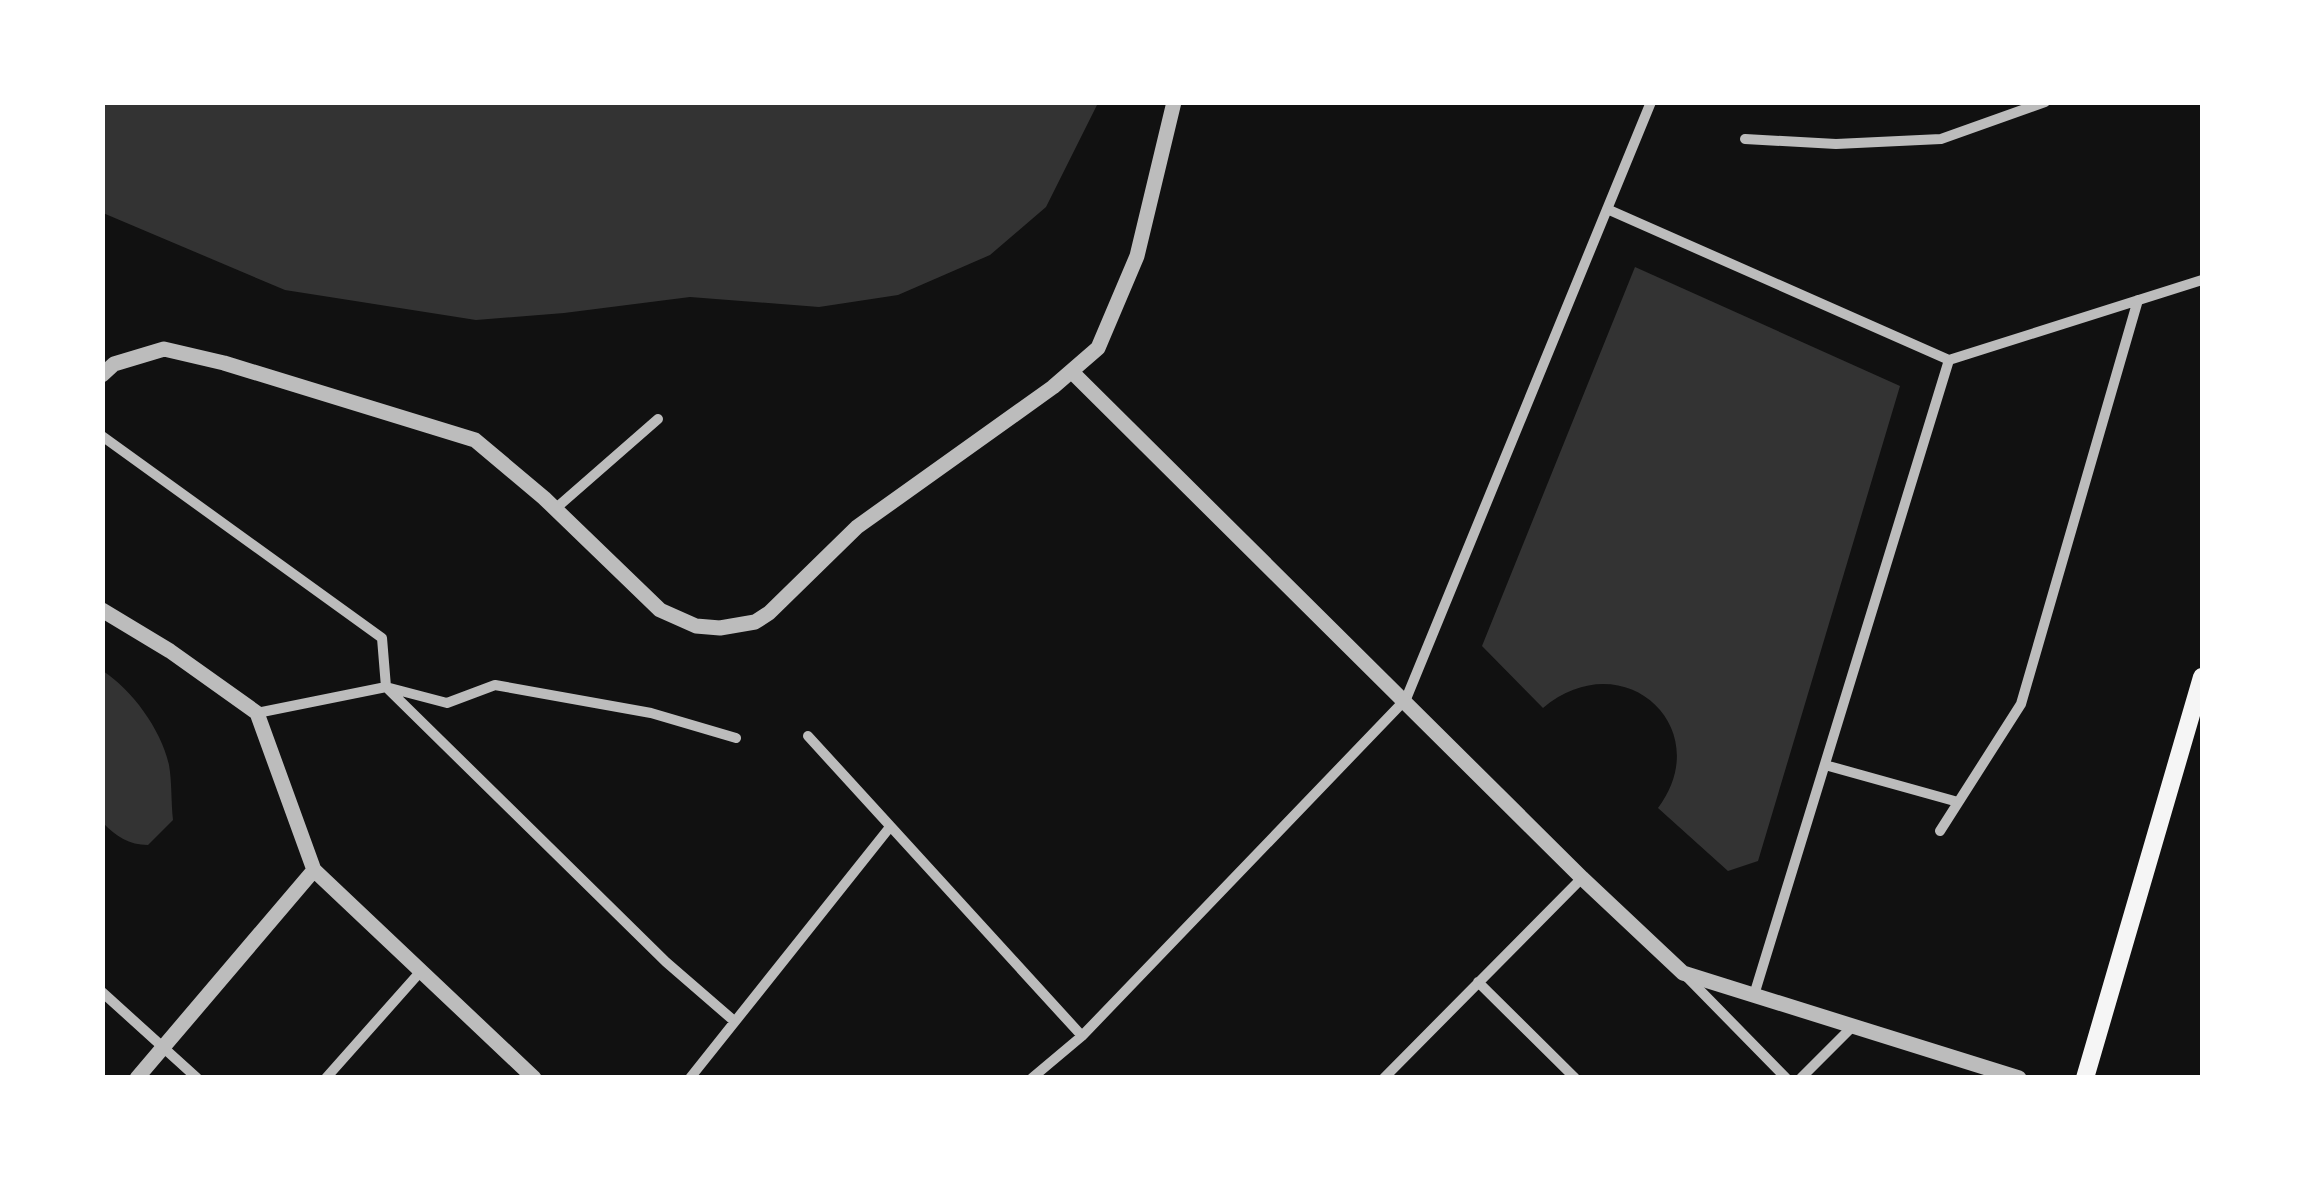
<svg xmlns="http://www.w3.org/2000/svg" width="2305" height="1180" viewBox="0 0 2305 1180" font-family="'Alegreya Sans',sans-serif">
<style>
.water{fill:#333}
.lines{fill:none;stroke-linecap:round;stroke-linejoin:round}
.minor{stroke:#bcbcbc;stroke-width:10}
.tertiary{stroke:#bcbcbc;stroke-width:15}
.secondary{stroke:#f5f5f5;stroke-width:18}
</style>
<rect width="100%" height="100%" fill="#111"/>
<!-- water -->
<path class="water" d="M103 102H1098V103L1046 207 990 255 898 295 819 307 690 297 564 313 476 320 285 290 103 213Z
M1635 267 1900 386 1758 861 1728 871 1658 808C1718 728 1623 641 1543 708L1482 646Z
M103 671C132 690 161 729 169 765 172 782 171 802 173 820L148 845C129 845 116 836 103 823Z"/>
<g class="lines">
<!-- minor -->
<path class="minor" d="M1745 139 1836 144 1941 139 2045 102
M1607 209 1949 360 2202 280
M102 436 382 638 386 687 666 962 733 1020
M555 509 658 419
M257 713 386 687 447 703 495 685 651 713 736 738
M808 736 1082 1036 1406 699 1651 102
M1825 765 1958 802
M1940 831 2021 704 2138 300
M1687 977 1786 1078
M1478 982 1575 1078
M102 992 197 1078
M1754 995 1949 360
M326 1078 421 971
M690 1078 890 827
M1032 1078 1082 1036
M1384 1078 1582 878
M1801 1078 1853 1026"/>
<!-- tertiary -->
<path class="tertiary" d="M1072 372 1582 878 1683 973 2019 1078
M102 375 114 364 164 349 224 363 475 440 544 498 660 610 696 626 720 628 755 622 769 613 857 527 1053 387 1098 348 1137 256 1174 102
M102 610 170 651 257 713 314 870 534 1078
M137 1078 314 870"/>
<!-- secondary -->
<path class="secondary" d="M2085 1078 2202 677"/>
</g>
<!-- border -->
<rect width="2305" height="1180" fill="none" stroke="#ffffff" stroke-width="210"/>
</svg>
